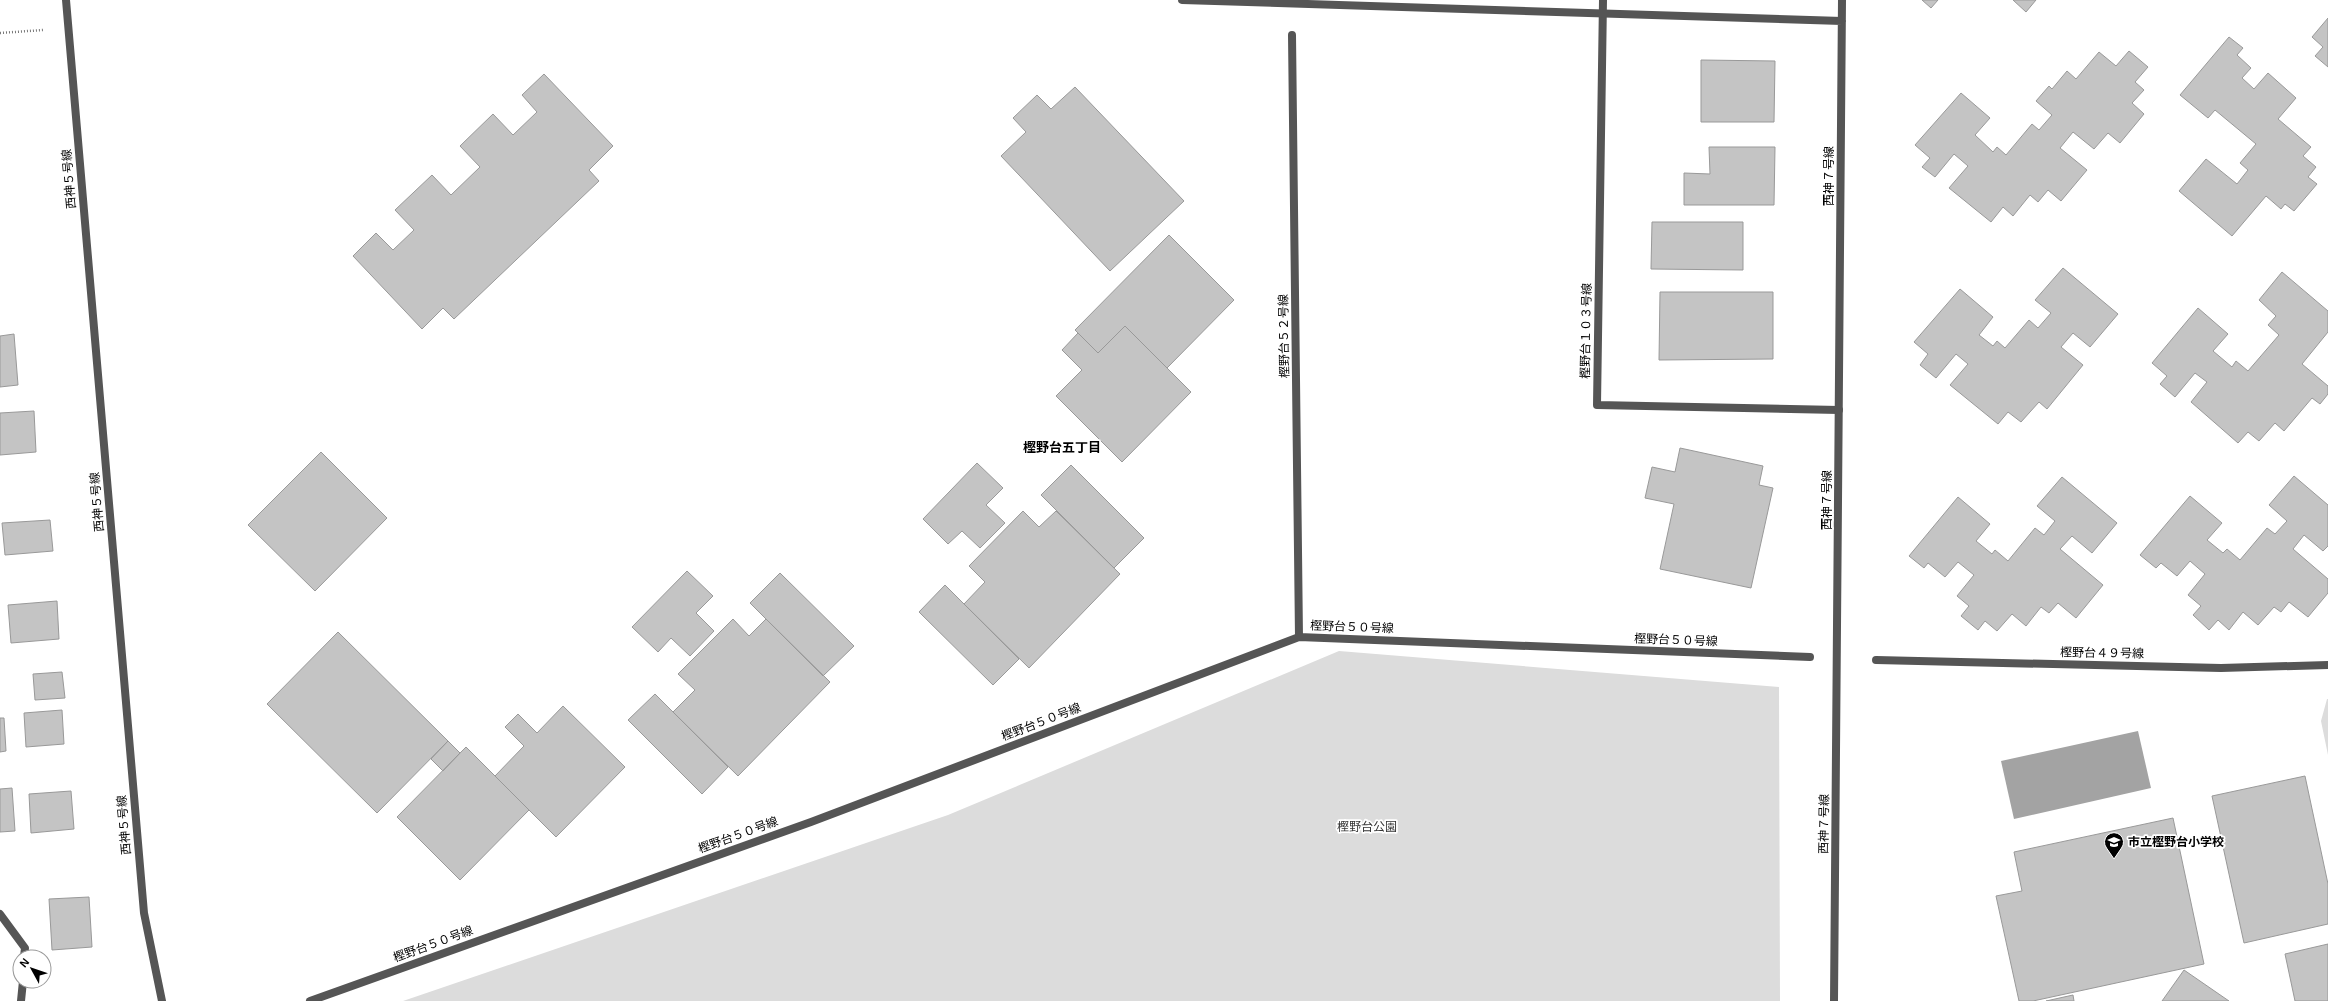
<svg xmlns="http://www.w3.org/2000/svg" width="2328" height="1001" viewBox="0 0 2328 1001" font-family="Arial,'Noto Sans JP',sans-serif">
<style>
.green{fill:#dcdcdc}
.water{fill:#a3a3a3}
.building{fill:#c4c4c4;stroke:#999}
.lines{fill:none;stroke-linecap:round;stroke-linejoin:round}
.path{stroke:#777;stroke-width:2.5;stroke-dasharray:1 2;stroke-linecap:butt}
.pedestrian{stroke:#555;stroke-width:8}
.minor{stroke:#555;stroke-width:8}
.tertiary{stroke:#555;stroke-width:8}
.labels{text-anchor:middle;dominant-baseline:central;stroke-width:3.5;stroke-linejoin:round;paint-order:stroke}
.street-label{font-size:12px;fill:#000;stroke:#fff}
.park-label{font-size:12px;fill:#333;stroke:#fff}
.poi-label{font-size:12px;font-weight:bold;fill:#000;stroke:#fff;text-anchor:start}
.neighbourhood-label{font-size:13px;font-weight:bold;fill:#000;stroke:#fff}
</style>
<rect width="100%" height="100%" fill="#fff"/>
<!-- green -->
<path class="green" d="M1339 651 1779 687 1780 1001H403L948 815Z
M2327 699H2328V755L2321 721Z"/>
<!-- water -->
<path class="water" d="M2138 731 2151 788 2014 819 2001 761Z"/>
<!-- building -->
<path class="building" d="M1922 0H1938L1931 8Z
M2013 0H2036L2026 12Z
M2328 18V67L2315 56 2323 47 2312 37Z
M2229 37 2243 48 2237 55 2251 68 2242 78 2254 89 2268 73 2296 98 2278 119 2311 147 2303 156 2316 167 2308 177 2317 184 2294 211 2285 204 2281 209 2266 196 2232 236 2179 191 2206 159 2237 184 2248 170 2240 163 2256 144 2215 110 2208 118 2180 95Z
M2129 51 2148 67 2135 82 2144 90 2132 103 2144 114 2120 143 2108 133 2094 149 2073 132 2060 148 2087 170 2061 201 2048 190 2038 202 2030 195 2013 216 2003 207 1991 222 1949 188 1968 166 1954 154 1935 177 1922 167 1930 158 1915 145 1961 93 1990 118 1975 135 1993 152 1997 147 2006 155 2032 124 2039 130 2052 115 2036 101 2049 86 2052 89 2067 71 2076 79 2099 52 2116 66Z
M1701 60 1775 61 1774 122H1701Z
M544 74 613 146 589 170 599 181 454 319 443 308 422 329 353 256 376 233 393 250 414 230 395 210 432 175 451 195 480 167 460 146 493 114 513 135 537 112 522 95Z
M1075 87 1184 201 1110 271 1001 156 1026 132 1013 118 1037 95 1051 109Z
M1709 147H1775L1774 205H1684V173L1710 174Z
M1652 222H1743V270L1651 269Z
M1169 235 1234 300 1167 368 1125 326 1098 353 1075 330Z
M2063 268 2118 314 2090 347 2073 333 2061 347 2083 365 2047 409 2039 402 2021 422 2008 412 1998 424 1950 385 1968 364 1956 354 1936 378 1920 365 1928 354 1914 342 1960 289 1993 317 1979 335 1993 346 1997 341 2005 348 2029 320 2038 328 2051 313 2035 300Z
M2282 272 2328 311V332L2302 364 2328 386V394L2320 404 2312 398 2284 431 2275 423 2259 441 2248 432 2238 443 2191 402 2207 382 2195 373 2175 397 2160 384 2167 376 2152 363 2198 308 2228 334 2213 351 2232 367 2236 361 2248 371 2279 335 2268 325 2276 316 2259 300Z
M1660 292H1773V359L1659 360Z
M1125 326 1191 392 1122 462 1056 396 1082 370 1062 350 1078 333 1098 353Z
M14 334 18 385 0 387V336Z
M34 411 36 452 0 455V413Z
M1680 448 1763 466 1759 485 1773 488 1751 588 1660 569 1674 504 1645 498 1652 467 1675 472Z
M321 452 387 518 315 591 248 525Z
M977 463 1003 488 986 505 1005 523 980 548 962 531 948 544 923 519Z
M1071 465 1144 538 1114 568 1041 495Z
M2294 476 2328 505V546L2323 551 2304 535 2293 549 2328 579V593L2308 617 2289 602 2281 612 2274 607 2258 625 2243 612 2229 630 2218 620 2209 630 2193 615 2201 606 2188 595 2205 574 2190 561 2177 576 2161 563 2156 568 2140 555 2190 496 2222 523 2207 540 2223 553 2227 549 2240 560 2267 528 2275 534 2287 521 2269 505Z
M2062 477 2117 523 2092 553 2072 536 2060 549 2103 585 2076 618 2058 603 2049 613 2041 607 2026 626 2012 614 1997 631 1985 621 1978 630 1961 616 1969 606 1957 596 1974 575 1958 562 1945 577 1928 563 1924 568 1909 556 1958 497 1990 524 1976 541 1992 554 1995 550 2008 561 2035 528 2044 535 2055 521 2037 506Z
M1023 511 1039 527 1056 511 1120 574 1029 668 964 604 985 582 969 566Z
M50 520 53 551 5 555 2 523Z
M687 571 713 596 696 613 714 631 690 656 671 638 658 652 632 627Z
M780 573 854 646 823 676 750 603Z
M945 585 1019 659 993 685 919 612Z
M57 601 59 639 11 643 8 605Z
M733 619 749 636 766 619 830 682 738 776 673 712 695 690 678 674Z
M338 632 448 741 377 813 267 704Z
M62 672 65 698 35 700 33 674Z
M655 694 728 767 702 794 628 720Z
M563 706 625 767 556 837 495 776 524 746 505 727 518 714 537 733Z
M62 710 64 744 26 747 24 713Z
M0 718H4L6 751 0 752Z
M448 741 460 753 443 771 431 759Z
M466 747 529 810 460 880 397 817Z
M2305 776 2328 884V924L2244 943 2212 796Z
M12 788 15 831 0 832V789Z
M71 791 74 829 31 833 29 794Z
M2173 818 2204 964 2033 1001H2019L1996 896 2022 891 2014 852Z
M89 897 92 947 52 950 49 899Z
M2328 944V1001H2295L2285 954Z
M2184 970 2229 1001H2162Z
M2073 995 2074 1001H2046Z"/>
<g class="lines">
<!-- path -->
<path class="path" d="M0 33 43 30"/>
<!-- pedestrian -->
<path class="pedestrian" d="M1292 35 1299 637
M1876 660 2221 668 2328 665
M310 1001 811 822 1299 637 1810 657"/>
<!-- minor -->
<path class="minor" d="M1603 0 1597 405 1839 410
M0 914 25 948 24 957
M21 1001 23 981"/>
<!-- tertiary -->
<path class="tertiary" d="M66 0 144 913 162 1001
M1182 0 1842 21
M1834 1001 1842 0"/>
</g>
<!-- icons -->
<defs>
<g id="school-pin" transform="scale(1)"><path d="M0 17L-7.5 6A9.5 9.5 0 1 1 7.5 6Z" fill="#000" stroke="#fff"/><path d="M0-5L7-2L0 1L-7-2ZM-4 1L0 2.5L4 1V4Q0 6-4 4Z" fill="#fff"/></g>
</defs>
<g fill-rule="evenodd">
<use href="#school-pin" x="2114" y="842"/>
</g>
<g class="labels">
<!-- street labels -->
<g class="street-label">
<text transform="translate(1829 176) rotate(-90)">西神７号線</text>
<text transform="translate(69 179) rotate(-95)">西神５号線</text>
<text transform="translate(1586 331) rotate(-89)">樫野台１０３号線</text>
<text transform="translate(1284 336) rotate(-91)">樫野台５２号線</text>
<text transform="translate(1827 500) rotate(-90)">西神７号線</text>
<text transform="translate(97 502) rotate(-95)">西神５号線</text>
<text transform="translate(1352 627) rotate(2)">樫野台５０号線</text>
<text transform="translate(1676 640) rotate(2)">樫野台５０号線</text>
<text transform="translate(2102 653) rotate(1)">樫野台４９号線</text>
<text transform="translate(1041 722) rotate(-21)">樫野台５０号線</text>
<text transform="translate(1824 824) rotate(-89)">西神７号線</text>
<text transform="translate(124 825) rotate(-95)">西神５号線</text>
<text transform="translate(738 835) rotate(-20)">樫野台５０号線</text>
<text transform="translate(433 944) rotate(-20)">樫野台５０号線</text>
</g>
<!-- park labels -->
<g class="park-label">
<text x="1367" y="827">樫野台公園</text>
</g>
<!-- poi labels -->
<g class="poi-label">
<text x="2128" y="842">市立樫野台小学校</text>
</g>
<!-- neighbourhood labels -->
<g class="neighbourhood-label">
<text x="1062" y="447">樫野台五丁目</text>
</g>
</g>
<!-- north arrow -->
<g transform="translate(32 969) rotate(310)"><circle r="19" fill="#ffffff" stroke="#999999"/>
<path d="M0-3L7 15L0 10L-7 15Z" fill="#000000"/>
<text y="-6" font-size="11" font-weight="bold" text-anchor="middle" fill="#000000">N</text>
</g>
</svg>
